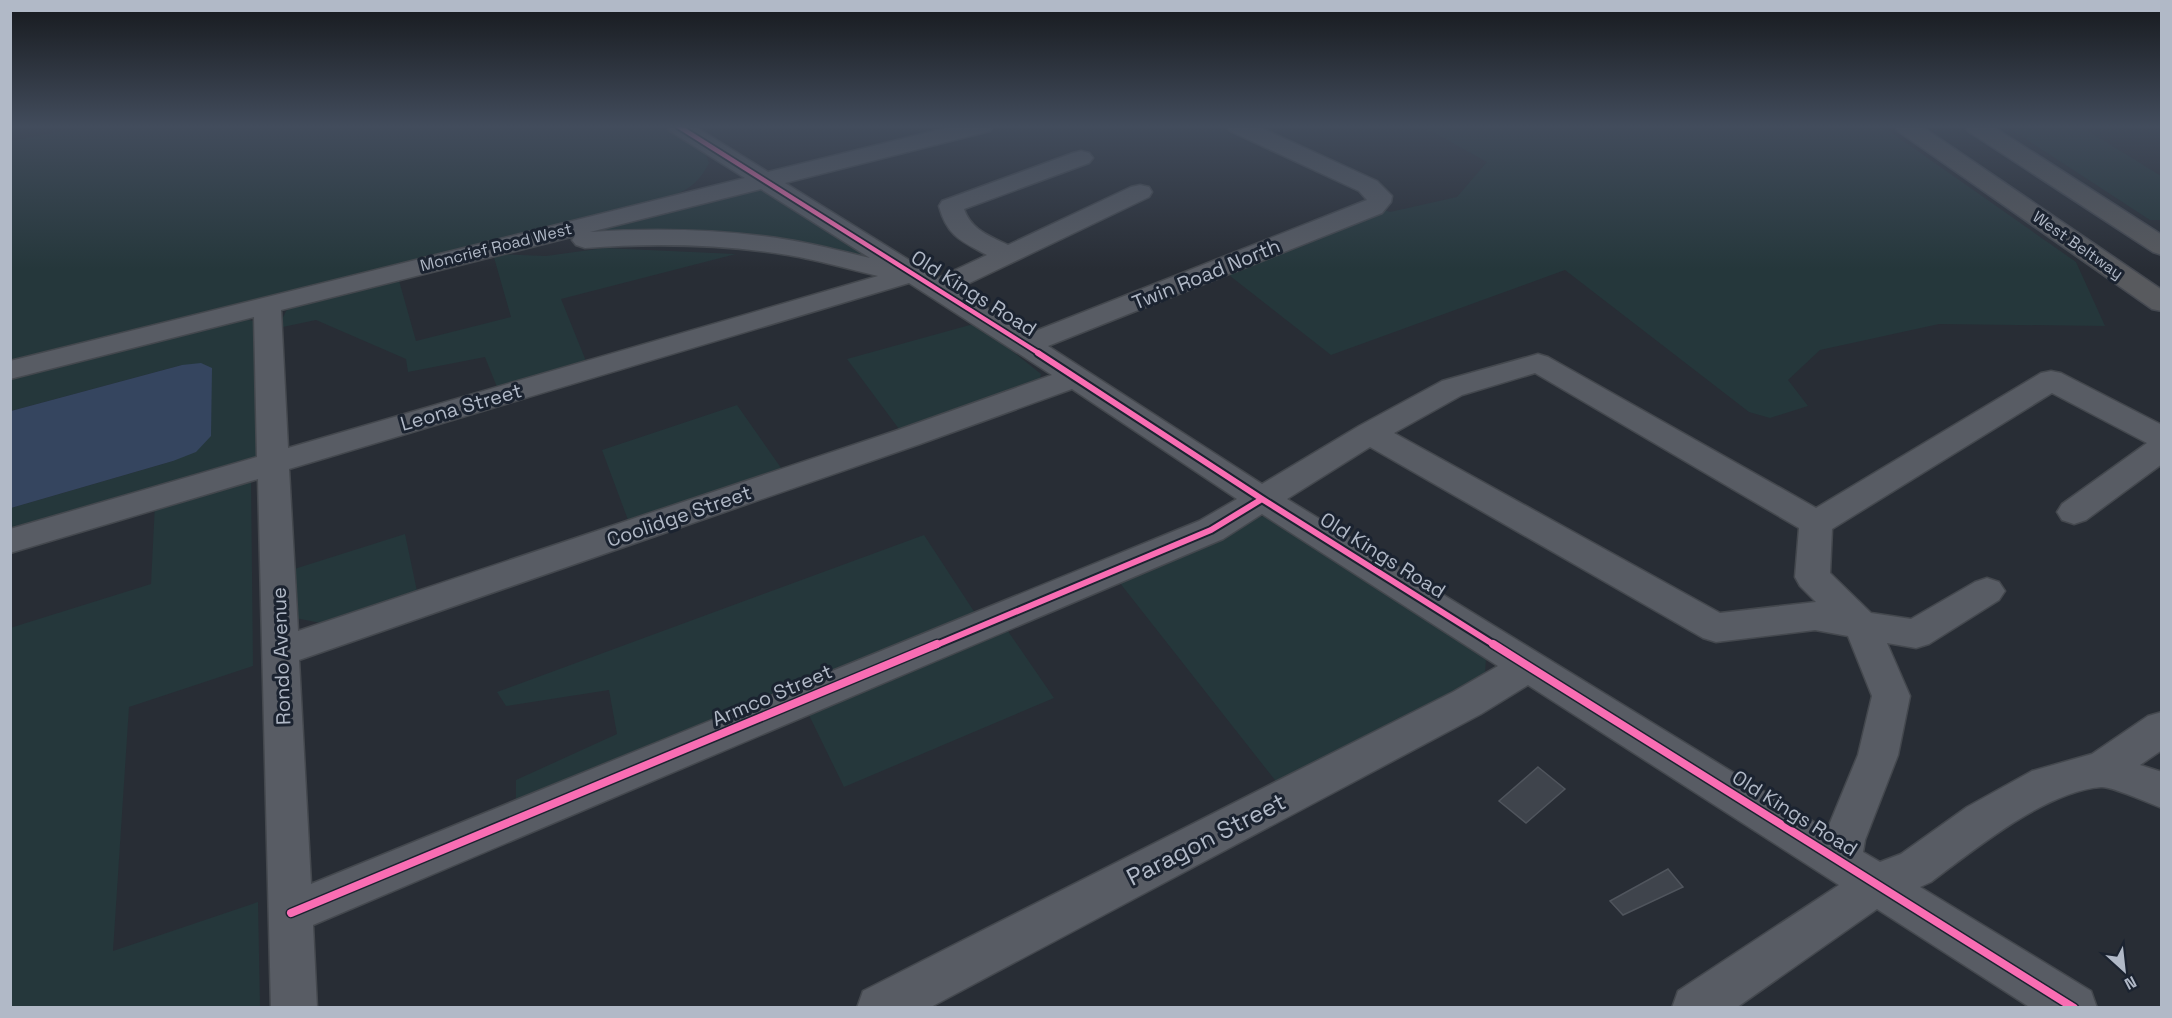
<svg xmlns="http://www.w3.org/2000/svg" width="2172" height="1018" viewBox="0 0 2172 1018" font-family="'Space Grotesk',sans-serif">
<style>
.green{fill:#25373b}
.water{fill:#35455f}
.building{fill:#3f444c;stroke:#50555d;stroke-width:1.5}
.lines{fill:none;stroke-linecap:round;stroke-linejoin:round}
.minor-casing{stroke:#44484e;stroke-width:3}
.highway-casing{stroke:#454951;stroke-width:3}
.minor{fill:#585c64;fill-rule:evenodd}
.highway{fill:#585a5e;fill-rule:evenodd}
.cycleway-far2-casing{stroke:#1b2330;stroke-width:8}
.cycleway-far1-casing{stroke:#1b2330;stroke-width:10}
.cycleway-casing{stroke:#1b2330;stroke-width:11}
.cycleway-far2{stroke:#f96db3;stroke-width:4.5}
.cycleway-far1{stroke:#f96db3;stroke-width:6}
.cycleway{stroke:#f96db3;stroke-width:8}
.labels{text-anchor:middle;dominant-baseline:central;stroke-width:6;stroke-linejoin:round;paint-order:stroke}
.far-street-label{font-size:16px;fill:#b1b9c7;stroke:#1b2330}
.street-label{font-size:20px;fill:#b1b9c7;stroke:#1b2330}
.near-street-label{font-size:24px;fill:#b1b9c7;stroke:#1b2330}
</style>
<rect width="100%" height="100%" fill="#282d35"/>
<!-- green -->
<path class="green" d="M89 126H665L705 152 709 163C697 187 684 191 661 201L11 365V141Z
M1422 126H1882L2076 262 2105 326 1939 324 1820 350 1788 380 1808 406 1770 418 1749 412 1565 270 1331 355 1225 272 1382 209 1390 212 1457 197 1487 162Z
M2006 126H2080L2161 176V220H2150Z
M757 188 770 191 877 260 608 235 547 240Z
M604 248 736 254 561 299 588 366 499 392 485 357 408 372 406 359 316 320 278 328 286 311 297 303 398 277 416 341 511 317 493 254 546 256Z
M245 319 253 321 260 328 263 448 256 457 237 469 11 537V508L173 461 182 365 11 411V376Z
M977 323 1041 374 1038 385 902 433 847 359Z
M737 405 786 475 631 528 602 450Z
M251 478 253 666 129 707 113 951 258 902 260 1007H11L10 628 151 584 155 504Z
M1271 516 1486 657 1485 676 1278 784 1116 578 1253 517Z
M405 534 418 596 326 624 290 617 288 571Z
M924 535 979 619 516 802V780L617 734 609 690 506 706 497 692Z
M1003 624 1054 698 844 787 805 707Z"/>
<!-- water -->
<path class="water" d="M201 363 212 368 211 436 196 452 173 461 11 508V411L182 365Z"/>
<!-- building -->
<path class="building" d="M1538 767 1565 789 1526 823 1499 801Z
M1668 869 1683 887 1623 915 1610 901Z"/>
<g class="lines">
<!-- minor casing -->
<g class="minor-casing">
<path id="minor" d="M667 126H694L768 172 954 126H993L990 131 785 183 938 278 987 255C961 241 947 236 939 206L942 201 1073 153 1081 151 1089 153 1093 158 1089 163 964 209C971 230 990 236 1008 245L1131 187 1140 185 1149 187 1152 192 1149 197 957 289 1028 334 1367 200 1359 191 1230 131 1227 126H1257L1377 181 1392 196 1391 202 1382 213 1048 346 1262 484 1359 426 1442 381 1538 354 1548 357 1816 508 2041 373 2051 371 2061 373 2162 425V464L2086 520 2074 524 2062 520 2057 512 2062 504 2147 443 2052 393 1832 529 1830 573 1871 613 1911 619 1975 582 1987 578 1999 582 2005 591 1999 600 1929 644 1916 648 1887 643 1910 696 1898 755 1865 840 1863 852 1880 862 1901 854 1967 807 2032 771 2092 754 2148 716 2162 712V750L2140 765 2162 772V808C2149 803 2111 786 2101 787 2046 791 1975 849 1931 882L1920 887 2091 991 2097 1008H2031L1877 909 1736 1008H1672L1678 991 1839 885 1528 685 1481 714 929 1008H857L863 991 1453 692 1498 666 1262 514 1223 539 313 925 317 1008H271L258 479 10 553V529L257 457 254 317 10 379V361L745 178 670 131ZM761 189 870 258C843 252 816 244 789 240 723 229 656 228 590 232ZM575 236 572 240 576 245 585 248C653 243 721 244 788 255 818 260 848 269 878 276L288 448 281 310ZM909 283 1052 375 898 430 298 631 289 469ZM1535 373 1799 528 1795 577 1800 586 1816 602 1720 613 1394 433 1462 395ZM1072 389 1237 499 1199 521 311 884 299 660 920 444ZM1370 447 1703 638 1716 642 1815 630 1848 636 1872 696 1858 755 1827 830 1287 499Z"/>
</g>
<!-- highway casing -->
<g class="highway-casing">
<path id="highway" d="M1895 126H1921L2162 290V311L2152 309 1898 131Z
M1965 126H1992L2162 235V255L2153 252 1968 131Z"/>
</g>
<!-- minor -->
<use href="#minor" class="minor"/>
<!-- highway -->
<use href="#highway" class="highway"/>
<!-- cycleway-far2 casing -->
<g class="cycleway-far2-casing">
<path id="cycleway-far2" d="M678 126 1040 354"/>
</g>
<!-- cycleway-far1 casing -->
<g class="cycleway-far1-casing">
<path id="cycleway-far1" d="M1038 353 1262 499 1496 646
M934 646 1211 530 1262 499"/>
</g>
<!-- cycleway casing -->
<g class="cycleway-casing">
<path id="cycleway" d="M1493 644 2074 1008
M291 913 937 644"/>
</g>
<!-- cycleway-far2 -->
<use href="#cycleway-far2" class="cycleway-far2"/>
<!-- cycleway-far1 -->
<use href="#cycleway-far1" class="cycleway-far1"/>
<!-- cycleway -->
<use href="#cycleway" class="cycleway"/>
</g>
<!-- sky -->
<linearGradient id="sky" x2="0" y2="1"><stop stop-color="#16191d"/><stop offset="0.47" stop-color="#424c5c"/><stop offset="1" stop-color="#424c5c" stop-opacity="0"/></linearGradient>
<rect width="2172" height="269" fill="url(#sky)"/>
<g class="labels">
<!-- far-street labels -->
<g class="far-street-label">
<text transform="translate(2078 245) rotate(35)">West Beltway</text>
<text transform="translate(496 247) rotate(-14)">Moncrief Road West</text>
</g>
<!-- street labels -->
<g class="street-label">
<text transform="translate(1206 274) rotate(-22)">Twin Road North</text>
<text transform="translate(974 293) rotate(32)">Old Kings Road</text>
<text transform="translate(461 407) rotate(-16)">Leona Street</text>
<text transform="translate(679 516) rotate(-19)">Coolidge Street</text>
<text transform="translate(1383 555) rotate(32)">Old Kings Road</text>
<text transform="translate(281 656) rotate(-92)">Rondo Avenue</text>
<text transform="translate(772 695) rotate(-23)">Armco Street</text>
<text transform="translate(1795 813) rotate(32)">Old Kings Road</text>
</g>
<!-- near-street labels -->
<g class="near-street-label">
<text transform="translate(1206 839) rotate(-27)">Paragon Street</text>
</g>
</g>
<!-- border -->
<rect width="2172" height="1018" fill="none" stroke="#b1b9c7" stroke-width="24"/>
<!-- north arrow -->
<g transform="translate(2124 970) rotate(153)" stroke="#1b2330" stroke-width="4.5" paint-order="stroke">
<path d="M0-4.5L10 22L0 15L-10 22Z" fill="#b1b9c7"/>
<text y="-9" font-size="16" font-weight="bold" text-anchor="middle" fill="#b1b9c7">N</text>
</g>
</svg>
